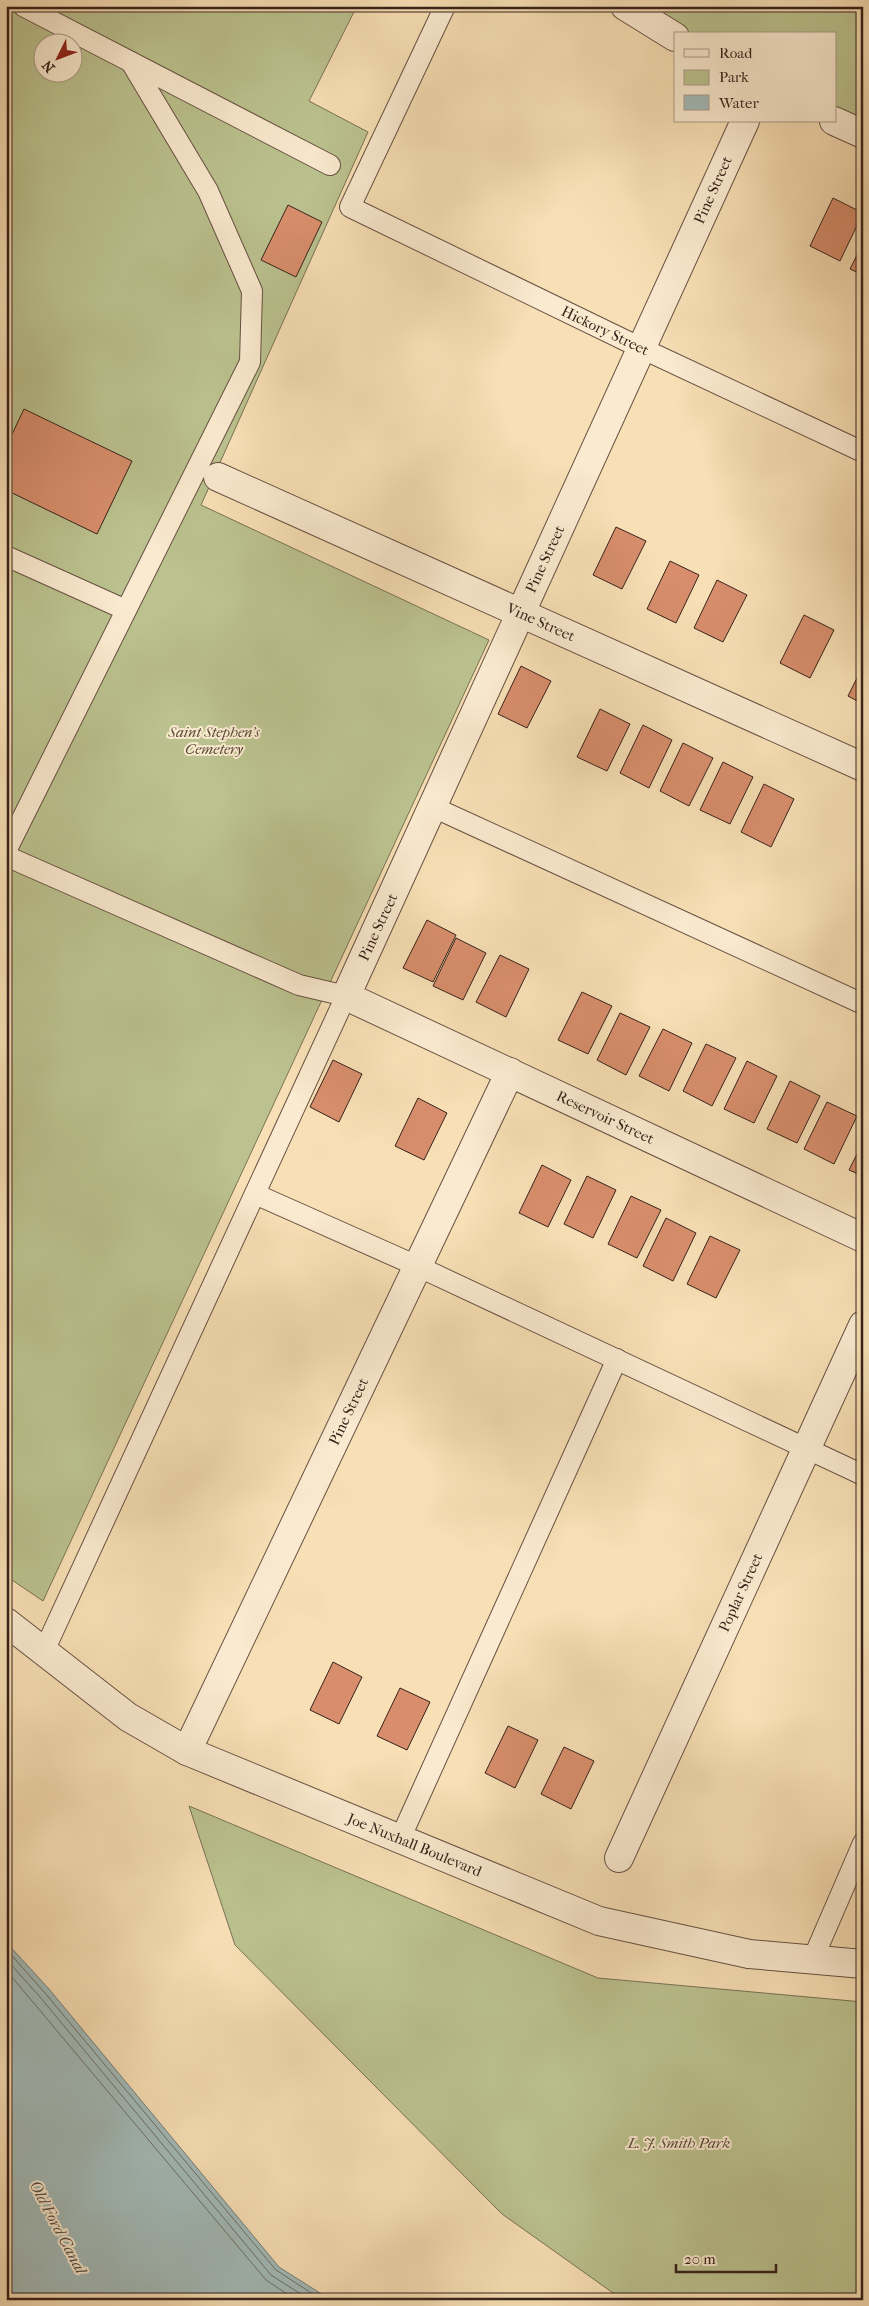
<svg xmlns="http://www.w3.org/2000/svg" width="869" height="2306" viewBox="0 0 869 2306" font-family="'IM FELL French Canon',serif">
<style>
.green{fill:#bbc28f;stroke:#787255;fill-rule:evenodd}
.water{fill:#a2bab8;stroke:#777d79}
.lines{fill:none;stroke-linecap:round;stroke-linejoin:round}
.shore{stroke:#6c6e6a;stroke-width:1}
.building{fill:#d88e6c;stroke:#36221b}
.service-casing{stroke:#665142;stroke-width:22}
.minor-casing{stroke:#665142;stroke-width:30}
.tertiary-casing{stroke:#665142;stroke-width:30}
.service{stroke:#faeacf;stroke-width:20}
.minor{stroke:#faeacf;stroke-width:28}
.tertiary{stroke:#faeacf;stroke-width:28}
.labels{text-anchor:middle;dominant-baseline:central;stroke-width:4;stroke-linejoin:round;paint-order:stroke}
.street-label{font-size:15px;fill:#36221b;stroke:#faeacf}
.park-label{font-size:15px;font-style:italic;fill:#574a38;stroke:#faeacf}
.water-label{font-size:16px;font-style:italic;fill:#56504a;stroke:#faeacf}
</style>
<rect width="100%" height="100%" fill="#f8dfb5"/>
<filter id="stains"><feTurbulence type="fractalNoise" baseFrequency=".004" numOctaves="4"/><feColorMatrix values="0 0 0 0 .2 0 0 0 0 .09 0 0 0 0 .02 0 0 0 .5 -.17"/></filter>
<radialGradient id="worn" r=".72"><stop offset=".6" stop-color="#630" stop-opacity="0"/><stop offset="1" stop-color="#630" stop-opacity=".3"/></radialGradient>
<!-- green -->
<path class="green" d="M6 6H357L309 101 368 132 201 505 489 640 43 1601 6 1576ZM42 42H72V72H42Z
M627 6H863V134L835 121V34H675Z
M189 1806 598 1978 863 2002V2300H623L502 2214 235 1945Z"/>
<!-- water -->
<path class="water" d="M6 1942 49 1989 279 2267 331 2300H6Z"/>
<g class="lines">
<!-- shore -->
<path class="shore" d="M6 1949 45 1993 276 2270 322 2300
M6 1959 40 1997 271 2275 310 2300
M6 1970 266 2280 296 2300"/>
</g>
<!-- building -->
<path class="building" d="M833 198 863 213 840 261 810 246Z
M288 205 322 222 296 277 261 260Z
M863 243V275L850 269Z
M24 409 132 461 97 534 6 490V447Z
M616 527 646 541 622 589 593 575Z
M670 561 699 575 676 623 647 609Z
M717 580 747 595 723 642 694 628Z
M804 615 834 630 810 678 780 663Z
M521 666 551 681 527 728 498 714Z
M863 666V704L848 696Z
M600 709 630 724 607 771 577 757Z
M643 725 672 740 649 788 620 773Z
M683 743 713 758 689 806 660 791Z
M723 762 753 777 730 824 700 810Z
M764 784 794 799 771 847 741 832Z
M427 920 456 935 433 982 403 968Z
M456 938 486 953 463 1000 433 986Z
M500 955 529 969 506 1017 476 1002Z
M582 992 612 1006 588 1054 558 1040Z
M620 1013 650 1027 626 1075 597 1060Z
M663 1029 692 1043 669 1091 639 1076Z
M706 1044 736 1058 712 1106 683 1091Z
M333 1060 362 1074 339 1122 310 1107Z
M747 1061 777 1076 754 1123 724 1109Z
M790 1081 820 1096 797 1143 767 1129Z
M418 1098 447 1113 424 1160 395 1146Z
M827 1102 857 1116 834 1164 804 1149Z
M863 1142V1176L849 1170Z
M542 1165 571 1180 548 1227 519 1213Z
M587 1176 616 1190 593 1238 564 1224Z
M631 1196 661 1210 637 1258 608 1244Z
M666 1218 696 1233 673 1281 643 1266Z
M710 1236 740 1250 716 1298 687 1284Z
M333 1662 362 1677 339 1724 310 1710Z
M400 1688 430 1702 407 1750 377 1736Z
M508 1726 538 1740 515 1788 485 1773Z
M564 1747 594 1761 571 1809 541 1794Z"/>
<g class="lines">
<!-- service casing -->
<g class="service-casing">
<g id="service">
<path d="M23 6 330 165"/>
<path id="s1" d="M445 6 350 207 641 348 863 452"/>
<path d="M6 556 126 610"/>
<path d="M433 807 863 1004"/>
<path d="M6 851 250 362 252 291 208 191 131 62"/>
<path d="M6 856 299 985 346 996 44 1651"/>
<path d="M255 1194 417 1266 863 1475"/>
<path d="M400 1839 617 1359"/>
<path d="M812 1961 863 1843"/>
</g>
</g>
<!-- minor casing -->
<g class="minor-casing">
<g id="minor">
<path id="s2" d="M745 121 346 996 863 1238"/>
<path id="s3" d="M218 477 863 767"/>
<path id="s4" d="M187 1751 510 1072"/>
<path id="s5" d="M619 1858 863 1325"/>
</g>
</g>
<!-- tertiary casing -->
<g class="tertiary-casing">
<g id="tertiary">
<path d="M625 6 675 37"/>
<path d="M834 121 863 134"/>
<path id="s6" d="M6 1622 128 1717 187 1751 599 1921 749 1954 863 1964"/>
</g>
</g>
<!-- service -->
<use href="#service" class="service"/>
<!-- minor -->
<use href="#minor" class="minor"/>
<!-- tertiary -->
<use href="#tertiary" class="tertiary"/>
</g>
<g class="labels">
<!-- street labels -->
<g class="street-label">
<text transform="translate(713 190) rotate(-66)">Pine Street</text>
<text stroke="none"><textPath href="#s1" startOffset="506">Hickory Street</textPath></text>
<text transform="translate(545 559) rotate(-65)">Pine Street</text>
<text stroke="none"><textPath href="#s3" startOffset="354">Vine Street</textPath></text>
<text transform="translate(378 927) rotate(-65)">Pine Street</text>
<text stroke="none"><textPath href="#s2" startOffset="1248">Reservoir Street</textPath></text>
<text stroke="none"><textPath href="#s4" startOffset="376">Pine Street</textPath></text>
<text stroke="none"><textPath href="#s5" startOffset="292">Poplar Street</textPath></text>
<text stroke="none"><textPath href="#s6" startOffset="469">Joe Nuxhall Boulevard</textPath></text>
</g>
<!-- park labels -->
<g class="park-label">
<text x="214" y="732">Saint Stephen’s<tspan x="214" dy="17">Cemetery</tspan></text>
<text x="679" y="2143">L. J. Smith Park</text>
</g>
<!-- water labels -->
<g class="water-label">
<text transform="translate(58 2227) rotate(62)">Old Ford Canal</text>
</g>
</g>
<!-- margin -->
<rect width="869" height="2306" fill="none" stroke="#f8dfb5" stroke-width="25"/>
<rect x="8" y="8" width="854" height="2291" fill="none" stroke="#36221b" stroke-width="2.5"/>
<rect x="12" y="12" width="844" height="2281" fill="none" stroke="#36221b"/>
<!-- legend -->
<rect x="674" y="32" width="162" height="90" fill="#faeacf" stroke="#ac9a87"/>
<rect x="684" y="49" width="25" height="8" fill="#faeacf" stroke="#ac9a87"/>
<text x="719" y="58" font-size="15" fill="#36221b">Road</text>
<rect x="684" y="70" width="25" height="15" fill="#bbc28f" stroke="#ac9a87"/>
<text x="719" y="82" font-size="15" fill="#36221b">Park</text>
<rect x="684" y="95" width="25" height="15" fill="#a2bab8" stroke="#ac9a87"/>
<text x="719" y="108" font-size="15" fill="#36221b">Water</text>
<!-- north arrow -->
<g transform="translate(58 58) rotate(228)"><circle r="24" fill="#faeacf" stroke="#ac9a87"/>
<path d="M0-4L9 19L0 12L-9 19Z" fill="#8f2418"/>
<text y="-8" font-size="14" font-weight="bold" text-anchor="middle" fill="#36221b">N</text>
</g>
<!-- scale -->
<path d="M676 2264v8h100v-8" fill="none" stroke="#36221b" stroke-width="2.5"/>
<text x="684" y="2264" font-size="15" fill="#36221b" stroke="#faeacf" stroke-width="4" paint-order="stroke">20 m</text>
<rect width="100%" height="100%" filter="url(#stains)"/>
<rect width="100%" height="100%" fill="url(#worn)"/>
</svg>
